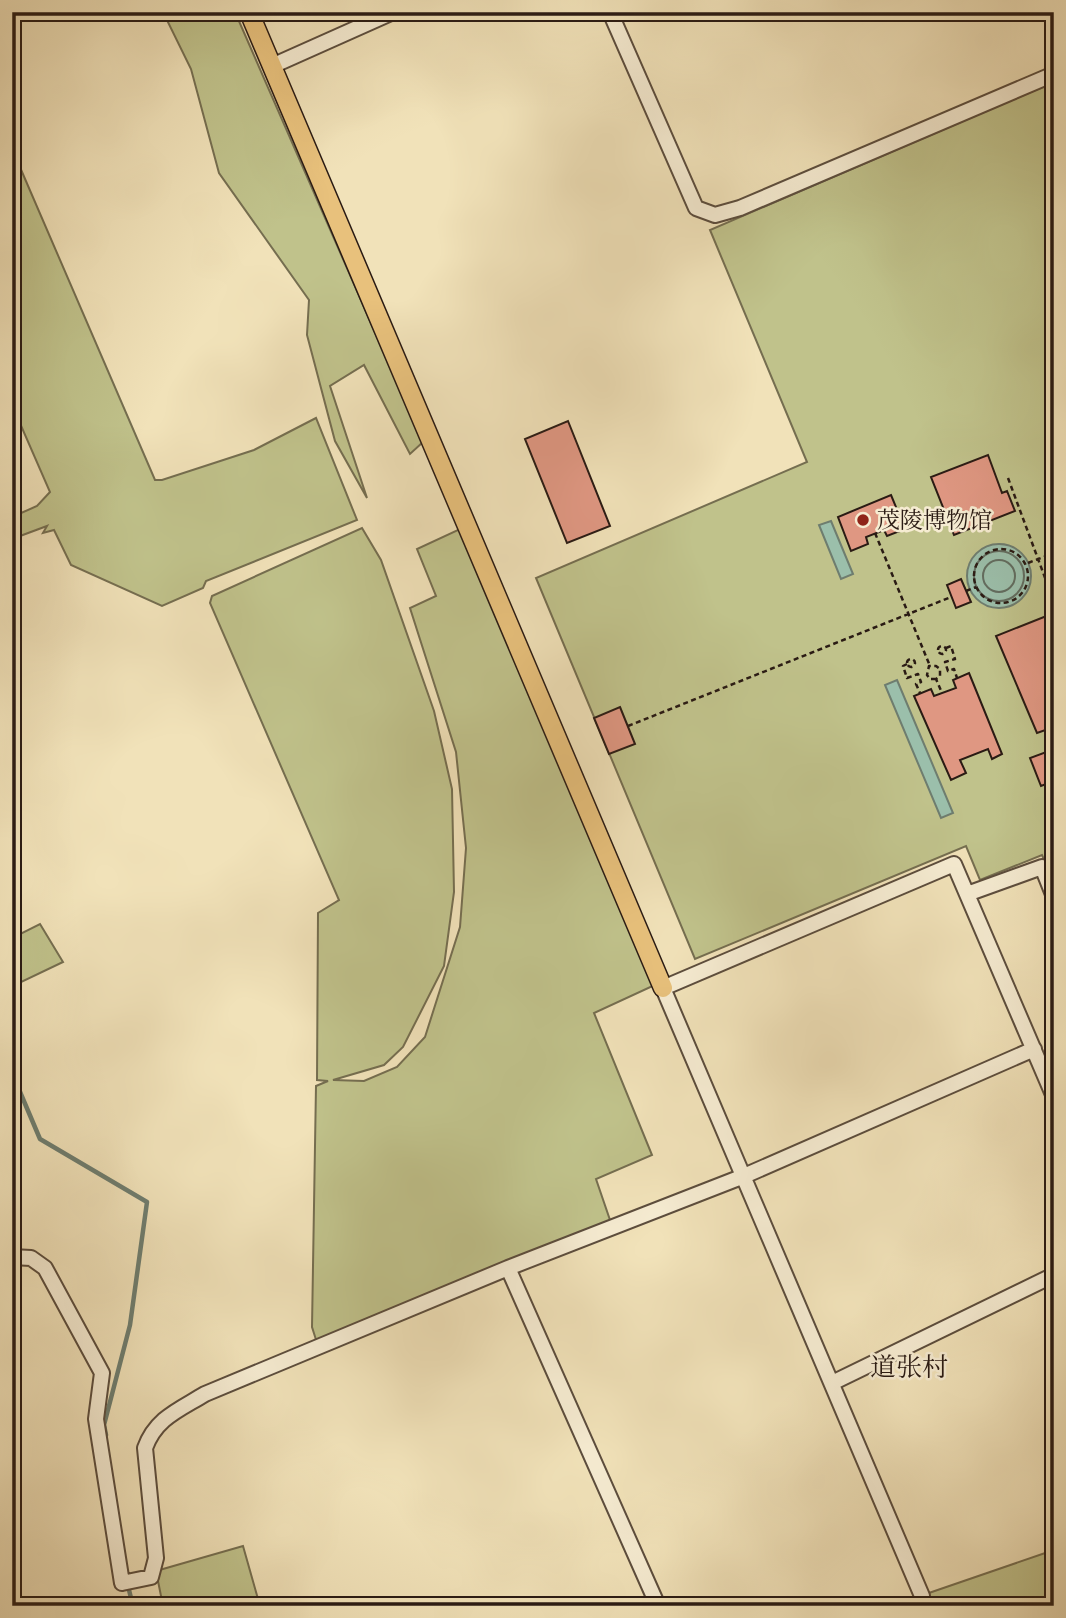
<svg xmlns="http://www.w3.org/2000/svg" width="1066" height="1618" viewBox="0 0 1066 1618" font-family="Cardo,'Noto Serif SC',serif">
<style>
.green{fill:#c0c28b;stroke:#756e50;stroke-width:2}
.water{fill:#9bbfab;stroke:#6e7d6f;stroke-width:2}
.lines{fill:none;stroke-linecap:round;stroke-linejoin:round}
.shore{stroke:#626d60;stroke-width:2}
.stream{stroke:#6e7d6f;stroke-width:4.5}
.building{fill:#df9782;stroke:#2a1b14;stroke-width:2}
.minor-casing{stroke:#5c4d3d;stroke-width:18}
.major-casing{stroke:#2a1b14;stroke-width:21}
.path{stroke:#2a1b14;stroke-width:2.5;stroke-dasharray:5 3.5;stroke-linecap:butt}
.minor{stroke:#f6ecd2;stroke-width:14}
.major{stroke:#e8c17c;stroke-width:18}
.poi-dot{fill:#8f2418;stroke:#f6ecd2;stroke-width:2.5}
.labels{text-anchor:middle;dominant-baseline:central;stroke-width:5;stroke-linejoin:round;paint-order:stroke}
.poi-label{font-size:23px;fill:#2a1b14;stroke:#f6ecd2;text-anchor:start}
.quarter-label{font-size:26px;fill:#2a1b14;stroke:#f6ecd2}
</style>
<rect width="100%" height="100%" fill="#f1e2b9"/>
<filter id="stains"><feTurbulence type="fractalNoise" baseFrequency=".00286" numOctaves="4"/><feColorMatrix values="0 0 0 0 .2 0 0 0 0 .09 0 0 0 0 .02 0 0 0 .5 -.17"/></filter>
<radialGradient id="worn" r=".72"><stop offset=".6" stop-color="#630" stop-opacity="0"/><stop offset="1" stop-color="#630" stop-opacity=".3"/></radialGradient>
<!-- green -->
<path class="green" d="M163 12H235L423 442 410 454 364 365 330 386 367 498 335 441 307 335 309 300 219 173 191 69Z
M1054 82V881L1042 855 980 880 966 846 695 959 536 578 807 462 710 230Z
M16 158 155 480H162L254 450 316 418 357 520 206 581 203 588 162 606 71 565 54 530 43 533 47 526 12 539V517L37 506 50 492 12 405V160Z
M362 528 381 560 434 711 452 789 454 892 444 966 403 1047 384 1065 333 1080 364 1081 397 1067 425 1037 460 927 466 848 456 752 410 608 436 596 417 549 460 529 657 984 594 1013 652 1155 596 1179 611 1223 318 1346 312 1327 316 1086 328 1081 317 1080 318 913 339 900 210 603 212 596Z
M40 924 63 962 15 985 12 979V938Z
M243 1546 260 1606H163L156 1571Z
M1054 1550V1606H891Z"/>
<!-- water -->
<path class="water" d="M831 521 853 574 841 579 819 525Z
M967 576a32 32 0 1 1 64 0a32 32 0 1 1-64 0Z
M897 680 953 813 941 818 885 685Z"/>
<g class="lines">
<!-- shore -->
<path class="shore" d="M974 576a25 25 0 1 1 50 0a25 25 0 1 1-50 0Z
M983 576a16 16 0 1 1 32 0a16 16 0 1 1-32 0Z"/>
<!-- stream -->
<path class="stream" d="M12 1073 40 1139 147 1202 130 1325 104 1425 106 1435
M128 1586 133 1606"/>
</g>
<!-- building -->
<path class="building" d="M568 421 610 526 567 543 525 439Z
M988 455 1002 493 1007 491 1015 511 954 535 931 477Z
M891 495 905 529 887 536 884 530 866 537 868 544 851 551 838 517Z
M961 579 971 602 956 608 947 585Z
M1054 613V727L1037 733 996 636Z
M969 673 1002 754 992 759 988 749 960 760 966 773 951 780 914 696 931 689 934 696 956 688 953 680Z
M620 707 635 744 609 754 594 718Z
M1049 751 1051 757 1054 756V781L1041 786 1030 758Z"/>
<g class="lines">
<!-- minor casing -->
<g class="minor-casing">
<path id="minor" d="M610 12 696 208 715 215 740 208 1054 74
M272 66 393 12
M967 894 1042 867 1054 897
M12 1257 31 1258 45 1268 102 1373 96 1419 122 1583 151 1577 156 1558 145 1448C156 1418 179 1410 205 1394L508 1268 744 1176 1034 1049
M508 1268 658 1606
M832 1383 1054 1275
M922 1596 663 988 954 864 1054 1097"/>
</g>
<!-- major casing -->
<g class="major-casing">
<path id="major" d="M249 12 663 988"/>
</g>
<!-- path -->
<path class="path" d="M1008 478 1054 602
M875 533 930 666
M1054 540V545
M974 576a27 27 0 1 1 54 0a27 27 0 1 1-54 0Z
M1028 563 1054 553
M966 591 976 587
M938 650a4 4 0 1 1 8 0a4 4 0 1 1-8 0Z
M946 648 951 646 955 659 945 662 948 671 954 669 957 678
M907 663a4 4 0 1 1 8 0a4 4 0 1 1-8 0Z
M907 664 903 666 907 678 918 674 921 682 916 684 920 693
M936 679H930L927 675 929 666H936L940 669V676L936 679 942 693
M628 726 951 597"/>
<!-- minor -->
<use href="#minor" class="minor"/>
<!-- major -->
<use href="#major" class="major"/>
</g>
<!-- markers -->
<circle class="poi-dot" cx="863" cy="520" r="7"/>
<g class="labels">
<!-- poi labels -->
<g class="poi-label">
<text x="877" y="520">茂陵博物馆</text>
</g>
<!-- quarter labels -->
<g class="quarter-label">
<text x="909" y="1367">道张村</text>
</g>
</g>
<!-- margin -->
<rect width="1066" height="1618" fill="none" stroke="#f1e2b9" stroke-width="42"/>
<rect x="14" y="14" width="1038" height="1590" fill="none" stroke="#2a1b14" stroke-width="3.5"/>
<rect x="21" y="21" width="1024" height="1576" fill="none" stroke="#2a1b14" stroke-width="2"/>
<rect width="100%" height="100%" filter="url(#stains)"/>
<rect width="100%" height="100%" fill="url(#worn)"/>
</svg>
